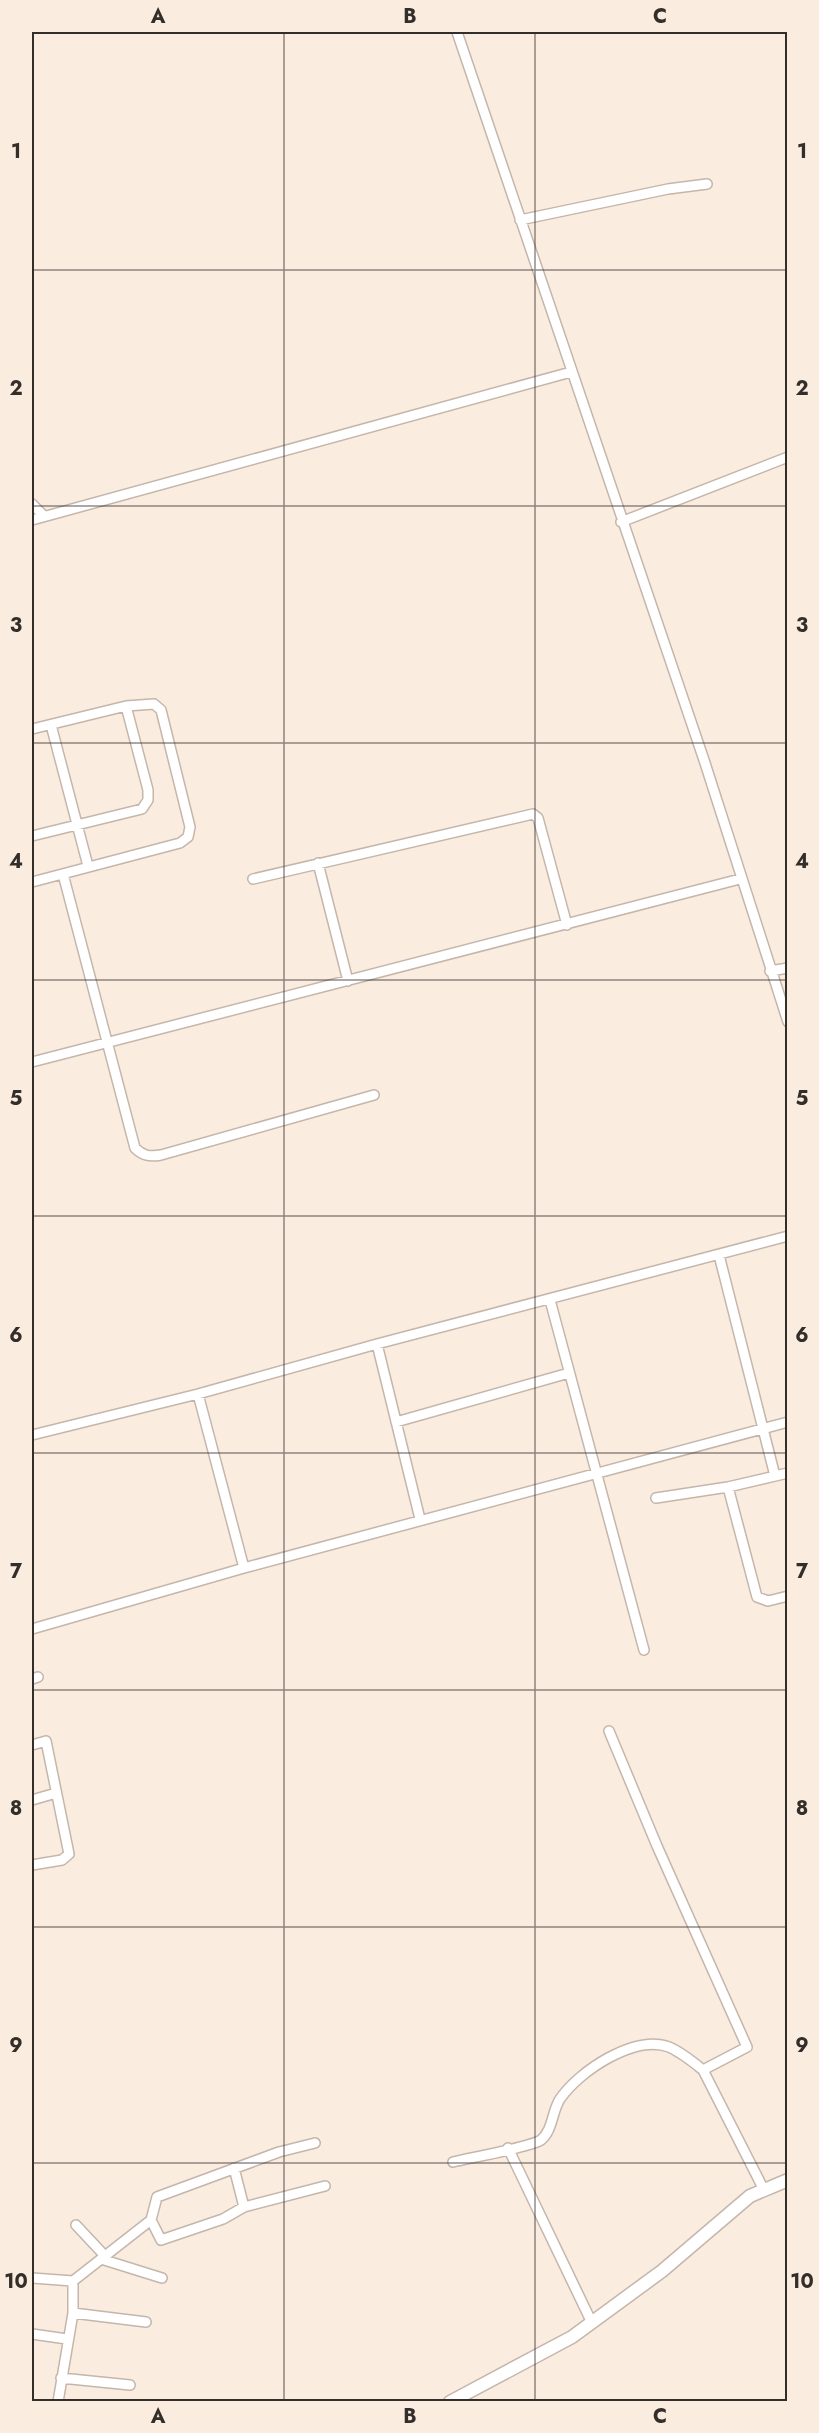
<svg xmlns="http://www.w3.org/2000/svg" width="819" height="2433" viewBox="0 0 819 2433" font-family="Jost,sans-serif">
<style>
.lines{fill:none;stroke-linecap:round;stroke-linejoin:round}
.street-casing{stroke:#c5b6ab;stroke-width:12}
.secondary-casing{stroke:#c5b6ab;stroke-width:15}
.street{stroke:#fff;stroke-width:9}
.secondary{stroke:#fff;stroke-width:12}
.grid{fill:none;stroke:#332e29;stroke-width:1.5;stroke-opacity:0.55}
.neatline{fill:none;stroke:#332e29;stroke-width:2}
.grid-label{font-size:20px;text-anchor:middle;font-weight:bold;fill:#332e29}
</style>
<rect width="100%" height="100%" fill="#fbece0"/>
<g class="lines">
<!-- street casing -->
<g class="street-casing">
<path id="street" d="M457 32 705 763 788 1022
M520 220 668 189 707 184
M32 504 44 516
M32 520 571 372
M621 522 788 457
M51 725 88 866
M32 729 126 706 154 704 161 710 190 827 188 837 180 843 32 882
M32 836 142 809 148 800V790L126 706
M318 863 348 981
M63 874 135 1148C143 1156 150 1157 161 1155L374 1095
M253 879 533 814 538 818 567 925
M770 971 788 968
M32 1062 740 879
M719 1255 775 1476 788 1473
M550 1300 644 1650
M377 1344 788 1236
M198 1394 377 1344 420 1519
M396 1422 569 1373
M32 1435 198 1394 244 1568 788 1422
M728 1487 757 1597 768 1601 788 1596
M656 1498 728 1487 775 1476
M32 1629 244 1568
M32 1679 38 1677
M609 1731 657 1846 747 2047 703 2070 764 2190
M32 1745 46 1741 69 1854 62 1860 32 1865
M32 1800 56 1793
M508 2148 592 2323
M453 2162C469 2158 531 2147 541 2140 553 2130 552 2111 560 2099 579 2071 635 2034 669 2047 681 2052 693 2062 703 2070
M234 2168 244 2207
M151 2220 161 2240 223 2219 244 2207 325 2186
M76 2225 105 2256
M101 2259 162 2278
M32 2278 73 2281
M73 2313 146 2322
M32 2334 67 2339
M61 2378 130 2385
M58 2402 73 2313V2281L151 2220 157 2197 279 2152 315 2143"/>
</g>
<!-- secondary casing -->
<g class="secondary-casing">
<path id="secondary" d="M450 2402 572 2337 662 2271 750 2196 788 2180"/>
</g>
<!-- street -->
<use href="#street" class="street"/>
<!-- secondary -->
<use href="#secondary" class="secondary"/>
</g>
<!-- grid -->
<path class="grid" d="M284 32V2402M535 32V2402M32 270H788M32 506H788M32 743H788M32 980H788M32 1216H788M32 1453H788M32 1690H788M32 1927H788M32 2163H788"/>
<!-- border -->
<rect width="819" height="2433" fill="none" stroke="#fbece0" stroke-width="66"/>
<rect x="33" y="33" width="753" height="2367" class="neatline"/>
<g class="grid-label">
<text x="158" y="23">A</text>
<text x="410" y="23">B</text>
<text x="660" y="23">C</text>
<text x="16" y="158">1</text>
<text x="802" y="158">1</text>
<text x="16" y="395">2</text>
<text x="802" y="395">2</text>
<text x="16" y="632">3</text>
<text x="802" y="632">3</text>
<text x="16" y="868">4</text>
<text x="802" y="868">4</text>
<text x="16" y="1105">5</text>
<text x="802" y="1105">5</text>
<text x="16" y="1342">6</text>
<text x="802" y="1342">6</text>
<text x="16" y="1578">7</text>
<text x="802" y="1578">7</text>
<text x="16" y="1815">8</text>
<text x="802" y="1815">8</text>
<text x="16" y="2052">9</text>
<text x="802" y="2052">9</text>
<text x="16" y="2288">10</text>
<text x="802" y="2288">10</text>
<text x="158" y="2423">A</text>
<text x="410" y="2423">B</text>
<text x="660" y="2423">C</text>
</g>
</svg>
